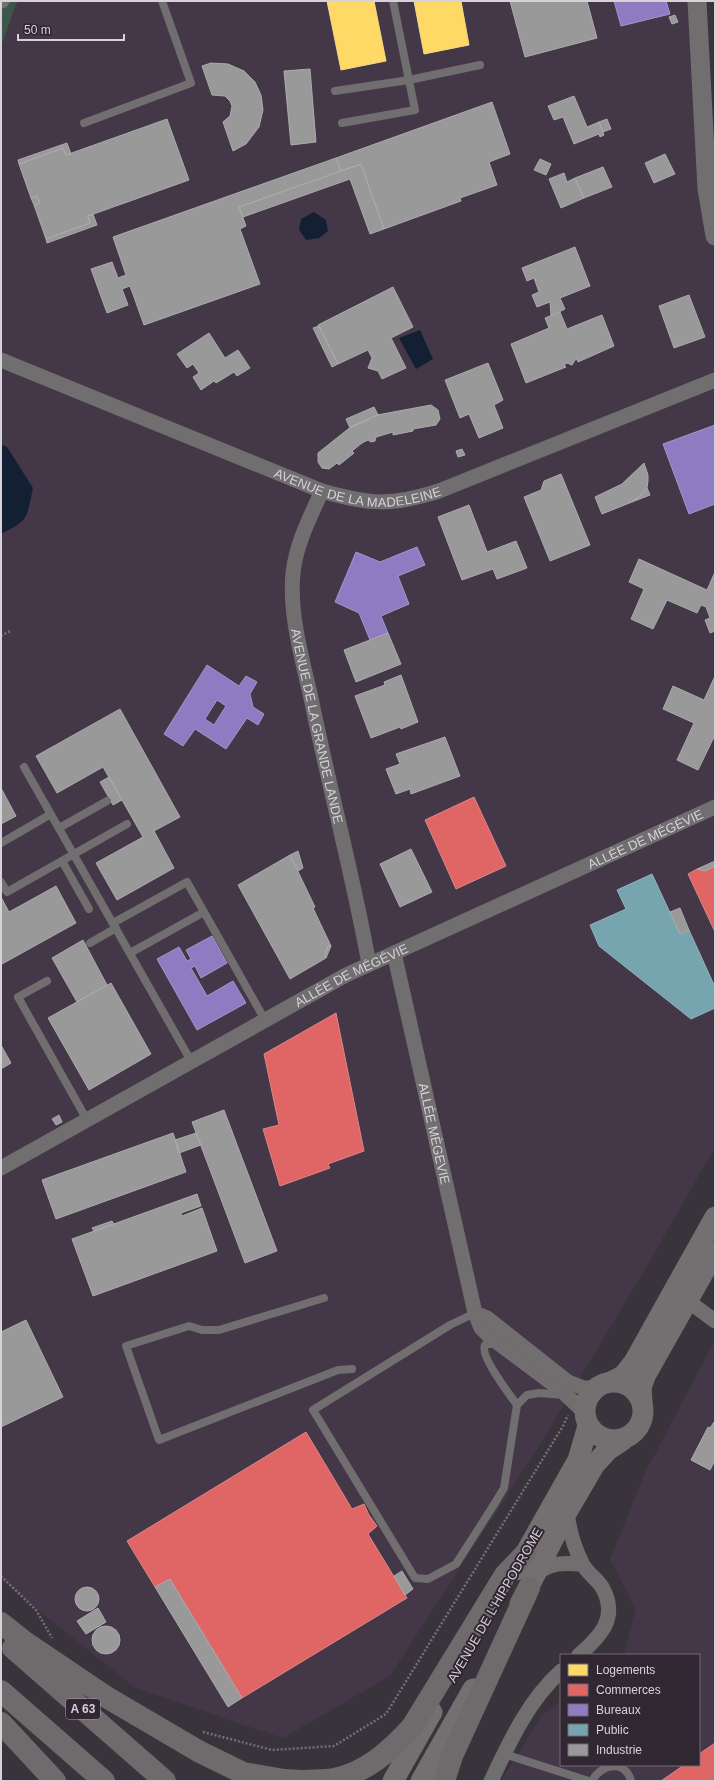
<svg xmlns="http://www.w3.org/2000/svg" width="716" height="1782" viewBox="0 0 716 1782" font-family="Helvetica,sans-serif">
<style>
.built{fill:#433748}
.green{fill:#3d564a}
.water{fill:#132034}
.homes{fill:#ffd966;stroke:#f3d789}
.shops{fill:#e06666;stroke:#dd8689}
.offices{fill:#8e7cc3;stroke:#a496ca;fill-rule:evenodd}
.public{fill:#76a5af;stroke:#93b2bc}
.industry{fill:#999;stroke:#acaaac}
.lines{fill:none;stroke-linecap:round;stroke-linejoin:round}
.path{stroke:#747072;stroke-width:2.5;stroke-dasharray:2 2;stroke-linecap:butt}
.service{stroke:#706e6e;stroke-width:8}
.minor{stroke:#706e6e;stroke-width:15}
.tertiary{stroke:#706e6e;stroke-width:19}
.secondary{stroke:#747071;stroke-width:21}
.motorway{stroke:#6f6b6d;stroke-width:22}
.labels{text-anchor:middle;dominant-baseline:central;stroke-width:4;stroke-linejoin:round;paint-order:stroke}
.shield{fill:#302733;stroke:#a59fa8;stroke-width:1}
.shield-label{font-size:12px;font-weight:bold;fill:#d7d2da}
.street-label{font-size:13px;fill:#d7d2da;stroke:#302733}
</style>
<rect width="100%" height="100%" fill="#39343b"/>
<!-- built -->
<path class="built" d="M20 1H697L715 236V1147L654 1254 543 1440 390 1676 283 1738 135 1688 1 1580V47L16 4Z
M715 1340V1781H501L542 1715 561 1701V1765H699V1655H622L624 1653 636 1610 610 1559 645 1473Z"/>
<!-- green -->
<path class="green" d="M1 1H20L16 4 1 47Z"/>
<!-- water -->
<path class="water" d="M314 212 326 220 328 231 319 238 306 240 299 230 301 219Z
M420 330 433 359 416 369 399 338Z
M1 444 7 447 33 488C26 519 30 519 1 534Z"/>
<!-- homes -->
<path class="homes" d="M327 1H374L386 61 341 70Z
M414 1H461L469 45 424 54Z"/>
<!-- shops -->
<path class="shops" d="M474 797 506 866 456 889 425 820Z
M715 866V932L688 874 697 869 705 871Z
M336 1013 364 1151 328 1164 330 1168 280 1186 263 1129 279 1125 264 1054Z
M306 1432 352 1509 364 1504 369 1515 377 1526 368 1534 407 1598 242 1698 170 1579 155 1587 127 1541Z
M715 1743V1781H661L684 1765H699V1754Z"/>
<!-- offices -->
<path class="offices" d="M614 1H666L670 14 621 26Z
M715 425V504L689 514 663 444Z
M417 547 425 565 398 576 409 604 381 616 388 633 370 640 359 613 335 602 356 552 380 562Z
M207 665 239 686 246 676 257 682 250 694 253 707 264 714 258 725 247 718 226 749 195 729 183 746 164 734ZM217 700 226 706 214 725 205 719Z
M212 936 227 963 201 978 195 966 191 968 207 996 233 981 246 1003 197 1030 157 959 179 947 187 961 191 959 186 950Z"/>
<!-- public -->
<path class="public" d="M652 874 680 934 689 930 715 987V1008L691 1019 599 946 590 925 626 909 617 890Z"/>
<!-- industry -->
<path class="industry" d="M510 1H587L597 38 525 57Z
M675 15 678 22 672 24 669 17Z
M211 63 228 64 244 71 255 82 261 95 263 110 259 127 246 144 233 151 223 122 230 116 232 106 230 101 225 96 212 95 202 66Z
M310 69 316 142 291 145 284 71Z
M574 96 587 127 599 122 604 135 600 137 599 134 574 144 563 117 554 120 548 106Z
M492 102 510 154 489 162 497 185 460 198 461 201 384 229 361 164 341 171 336 158Z
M167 119 189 180 88 216 90 223 46 239 34 205 40 203 37 196 31 198 19 164 63 148 66 155Z
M607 119 611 129 603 132 599 122Z
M67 143 71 154 66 155 63 148 19 164 18 160Z
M665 154 675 174 654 183 645 163Z
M336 158 341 171 239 207 246 226 240 229 260 284 144 325 130 286 122 289 128 305 107 313 91 269 112 262 118 278 126 275 113 237Z
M540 159 551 164 546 175 534 170Z
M361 164 384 229 370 234 350 179 243 217 239 207Z
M603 167 612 187 584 198 575 178Z
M564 173 567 182 575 178 584 198 561 208 549 179Z
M37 196 40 203 34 205 31 198Z
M93 214 97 225 47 243 46 239 90 223 88 216Z
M575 247 590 286 560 298 565 309 551 316 550 302 537 307 532 295 539 292 534 278 527 281 522 268Z
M393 287 413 327 391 338 406 368 382 379 378 371 368 368 372 358 368 350 338 364 318 325Z
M689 295 705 337 674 348 659 306Z
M560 312 567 329 602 315 614 346 578 362 577 359 575 360 572 365 567 363 564 365 566 367 526 383 511 344 549 328 545 318Z
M319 326 338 364 332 367 313 328Z
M209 333 225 358 238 350 250 368 237 376 234 372 216 383 214 381 201 390 193 377 199 373 193 364 187 368 177 354Z
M488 363 503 400 494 405 503 428 479 438 469 414 460 418 445 380Z
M431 405 438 410 440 419 436 425 413 429V431L393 435V432L376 437 375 441 371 442 368 440 362 443 352 451 354 453 339 465 337 463 329 469 322 468 318 462V453L352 426 377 415Z
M374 407 378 415 350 428 346 419Z
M462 449 465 455 458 457 456 451Z
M644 463 648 475V481L647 488 641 495 632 502 602 514 595 497 622 484Z
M561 474 590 545 550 561 524 497 541 490 544 481Z
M647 488 650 495 632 502 641 495Z
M469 505 487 552 516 541 527 568 497 579 493 569 462 580 438 517Z
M639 559 707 590 715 572V631L710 633 705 620 710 618 706 607 701 605 697 613 667 600 653 629 631 619 644 589 629 582Z
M388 633 401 664 356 682 344 650Z
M401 675 418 722 401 729 400 727 371 738 355 696 385 685 384 682Z
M715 676V735L698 770 677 760 694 723 663 709 673 686 704 700Z
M120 709 180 817 154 831 174 868 117 900 96 863 143 837 122 800 103 767 57 793 36 756Z
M445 737 460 776 411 794 410 789 396 794 386 769 400 764 396 754Z
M109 777 122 800 113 805 100 782Z
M1 788 16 816 1 824Z
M411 849 432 892 400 907 380 864Z
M298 851 303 868 298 871 290 855Z
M290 855 315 907 313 908 331 946H328L325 955 326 958 290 979 238 885Z
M715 861V866L705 871 697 869Z
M56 886 76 923 2 964 1 962V897L9 912Z
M680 908 689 930 680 934 670 912Z
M83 940 107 985 77 1002 52 958Z
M328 946H331L326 958 325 955Z
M111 983 151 1054 89 1090 48 1018Z
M1 1045 11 1063 1 1069Z
M224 1110 277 1251 245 1263 192 1122Z
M59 1115 62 1122 56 1125 52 1119Z
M173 1133 186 1172 56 1219 42 1180Z
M196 1133 201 1145 179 1153 175 1140Z
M197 1194 201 1206 181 1213 182 1216 202 1208 217 1251 93 1296 72 1239Z
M112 1221 114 1224 94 1231 92 1228Z
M26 1320 63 1397 1 1427V1332Z
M714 1422H715V1460L710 1470 691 1460 708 1427 710 1428Z
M402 1571 413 1589 405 1595 394 1576Z
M170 1579 242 1698 228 1707 155 1587Z
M75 1599a12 12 0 1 1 24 0a12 12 0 1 1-24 0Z
M98 1608 106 1622 86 1634 77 1621Z
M92 1640a14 14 0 1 1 28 0a14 14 0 1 1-28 0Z"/>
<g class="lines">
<!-- path -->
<path class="path" d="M1 636 10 631
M1 1576 36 1610 52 1638
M203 1732 272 1750 334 1746 386 1714 563 1426 568 1415"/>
<!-- service -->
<path class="service" d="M335 91 409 80 480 65
M84 123 191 83 162 1
M342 123 415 110 393 1
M24 767 191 1061
M59 828 107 801
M1 843 51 814
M62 861 89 909
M1 882 7 892 127 824
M113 923 187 882 204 912
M90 943 116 928
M130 953 204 912 265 1020
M47 981 18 997 87 1120
M324 1298 219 1330H202L189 1326 126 1346 159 1440 338 1370 352 1369
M475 1313 450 1325 313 1410 415 1578 428 1579 456 1564 495 1503 504 1488 517 1405 527 1395 539 1393 564 1395
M497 1342 485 1345C479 1355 510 1395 517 1405
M504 1754 589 1781
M592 1781C601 1764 625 1759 631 1781"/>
<!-- minor -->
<g class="minor">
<path d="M1 1H2"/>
<path id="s1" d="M1 360 322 491C370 505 391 506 439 491L715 380"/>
<path id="s2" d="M322 491C310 517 296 544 293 573 289 614 302 658 311 698 329 787 353 875 369 964"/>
<path id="s3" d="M394 953 475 1313 481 1328 490 1337 561 1390 585 1413"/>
<path id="s4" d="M1 1168 346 975 715 807"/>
<path d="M688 1301 715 1321"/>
<path d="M475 1313 487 1318 568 1382 584 1388H596"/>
<path d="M567 1512C569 1529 574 1547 582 1563 586 1572 596 1578 602 1587 619 1617 601 1636 579 1655"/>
<path d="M537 1573C553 1562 563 1563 582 1564"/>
<path d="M491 1781C510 1741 528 1701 561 1671"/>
</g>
<!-- tertiary -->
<path class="tertiary" d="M697 1 707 189 715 236"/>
<!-- secondary -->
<path class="secondary" d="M585 1411a29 29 0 1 1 58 0a29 29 0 1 1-58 0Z
M611 1382 623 1376 634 1362 715 1217
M642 1401 641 1388 645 1376 715 1252
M516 1570 578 1460 588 1426
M520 1604 567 1512 595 1464 608 1450 623 1440
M393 1781 432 1712
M421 1781 473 1689"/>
<!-- motorway -->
<path class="motorway" d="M1 1623 25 1642 108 1698 200 1752 243 1773 284 1780 301 1781
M13 1648 165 1781
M1 1691 104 1781
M1 1723 55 1781
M303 1781C313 1780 324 1781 334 1779 366 1773 391 1750 412 1727L505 1575 525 1554
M444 1781 452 1756 529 1588"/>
</g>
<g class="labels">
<!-- shield labels -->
<rect class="shield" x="66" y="1699" width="34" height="20" rx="3"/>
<g class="shield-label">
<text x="83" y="1709">A 63</text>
</g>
<!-- street labels -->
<g class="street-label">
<text stroke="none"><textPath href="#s1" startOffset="382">AVENUE DE LA MADELEINE</textPath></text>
<text stroke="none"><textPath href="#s2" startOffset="243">AVENUE DE LA GRANDE LANDE</textPath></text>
<text stroke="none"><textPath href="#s4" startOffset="724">ALLÉE DE MÉGÉVIE</textPath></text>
<text stroke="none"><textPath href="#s4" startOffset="400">ALLÉE DE MÉGÉVIE</textPath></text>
<text stroke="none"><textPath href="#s3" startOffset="185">ALLÉE MÈGEVIE</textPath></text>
<text transform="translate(495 1605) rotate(-60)">AVENUE DE L'HIPPODROME</text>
</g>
</g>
<!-- border -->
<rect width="716" height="1782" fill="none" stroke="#d7d2da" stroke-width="4"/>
<!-- legend -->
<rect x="560" y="1654" width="140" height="112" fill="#302733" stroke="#736b76"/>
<rect x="568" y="1664" width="20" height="12" fill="#ffd966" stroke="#736b76"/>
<text x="596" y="1674" font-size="12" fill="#d7d2da">Logements</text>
<rect x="568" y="1684" width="20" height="12" fill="#e06666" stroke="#736b76"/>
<text x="596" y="1694" font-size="12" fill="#d7d2da">Commerces</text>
<rect x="568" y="1704" width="20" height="12" fill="#8e7cc3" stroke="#736b76"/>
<text x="596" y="1714" font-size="12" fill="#d7d2da">Bureaux</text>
<rect x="568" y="1724" width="20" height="12" fill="#76a5af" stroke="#736b76"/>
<text x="596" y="1734" font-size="12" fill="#d7d2da">Public</text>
<rect x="568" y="1744" width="20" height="12" fill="#999999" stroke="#736b76"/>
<text x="596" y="1754" font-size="12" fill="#d7d2da">Industrie</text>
<!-- scale -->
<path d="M18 34v6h106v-6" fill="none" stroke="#d7d2da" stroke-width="2"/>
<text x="24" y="34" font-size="12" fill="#d7d2da" stroke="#302733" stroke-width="3" paint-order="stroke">50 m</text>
</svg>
